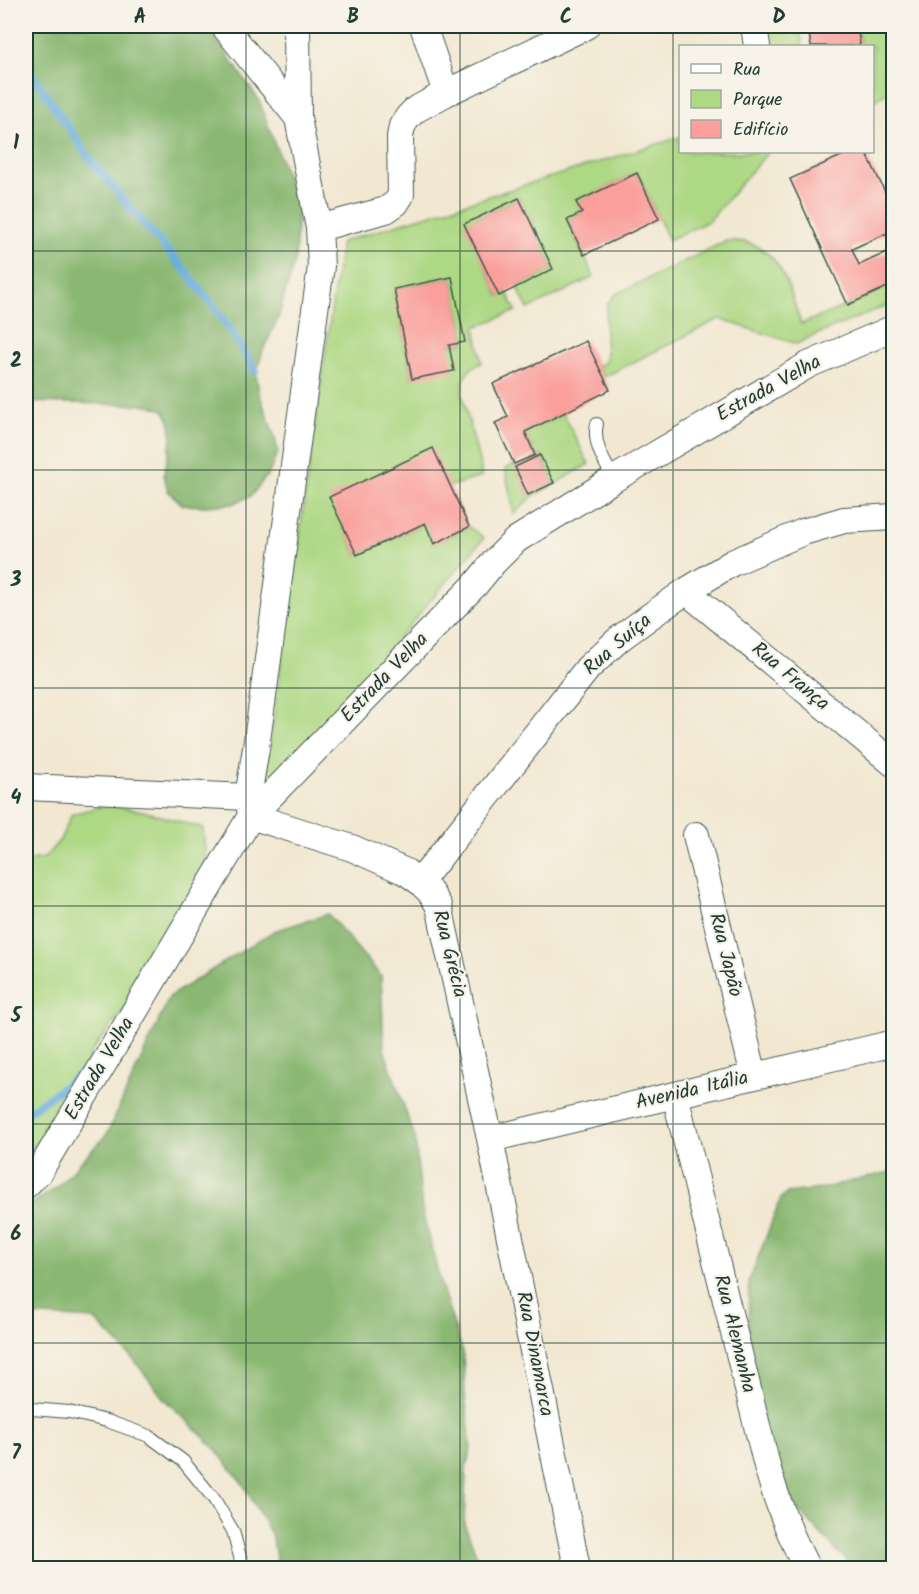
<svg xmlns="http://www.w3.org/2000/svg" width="919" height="1594" viewBox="0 0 919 1594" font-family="Kalam,sans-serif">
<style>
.green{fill:#add884;stroke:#668a5c;stroke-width:1.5;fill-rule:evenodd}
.forest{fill:#8ab872;stroke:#547a53;stroke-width:1.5}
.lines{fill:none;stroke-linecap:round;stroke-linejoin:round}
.stream{stroke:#65acdc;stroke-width:8}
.building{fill:#fa9f9b}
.service-casing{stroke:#3f574c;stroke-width:14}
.minor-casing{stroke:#3f574c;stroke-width:28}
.service{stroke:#fff;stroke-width:12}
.minor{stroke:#fff;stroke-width:26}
.grid{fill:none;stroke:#1f3d34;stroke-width:1.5;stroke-opacity:0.55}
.labels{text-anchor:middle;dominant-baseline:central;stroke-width:4.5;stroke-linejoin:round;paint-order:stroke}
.street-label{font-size:20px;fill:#1f3d34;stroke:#f7f3e8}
.neatline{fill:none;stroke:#1f3d34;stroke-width:2}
.grid-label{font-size:20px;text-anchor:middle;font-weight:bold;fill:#1f3d34}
</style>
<rect width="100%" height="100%" fill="#f7f3e8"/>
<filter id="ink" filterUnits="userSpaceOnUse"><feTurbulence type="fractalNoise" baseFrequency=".0167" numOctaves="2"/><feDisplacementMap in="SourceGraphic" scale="12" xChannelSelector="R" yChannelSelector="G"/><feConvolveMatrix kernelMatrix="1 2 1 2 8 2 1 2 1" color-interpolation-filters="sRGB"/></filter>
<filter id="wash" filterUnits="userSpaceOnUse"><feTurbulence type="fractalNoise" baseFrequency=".008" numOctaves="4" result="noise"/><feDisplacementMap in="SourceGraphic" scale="24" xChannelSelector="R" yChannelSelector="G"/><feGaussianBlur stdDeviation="1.35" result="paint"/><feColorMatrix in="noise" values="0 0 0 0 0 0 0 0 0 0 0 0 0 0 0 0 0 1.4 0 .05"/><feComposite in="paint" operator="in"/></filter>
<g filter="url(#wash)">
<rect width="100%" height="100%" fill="#f2e8d2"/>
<!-- green -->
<path class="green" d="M762 26H800L802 46H765Z
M857 26H893V88L873 102 872 46H859L860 43Z
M680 137V152H768L709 221 669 240 637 173 577 202 582 213 567 220 594 277 528 309 517 287 553 269 519 198 465 224 499 296 507 292 516 311 475 327 482 363C467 367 463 379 462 393L481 469V477L450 486 330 497 357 555 425 523 434 544 469 527 484 538 275 783 265 779 341 242ZM452 277 465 342 449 345 412 379 394 289Z
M726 241C733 241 739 241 745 242 783 250 790 293 801 324L848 305 893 284V303L808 338 797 344 719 319 604 377 598 365 604 363 606 359 605 333 607 304 616 294Z
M563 413 589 464 532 497 514 514 505 469 514 464 528 494 553 482 541 455 536 457 535 455 525 432Z
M107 805 143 811 203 828 206 864 165 956 92 1051 67 1107 26 1156V861L44 858 60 840 72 814Z"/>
<!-- forest -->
<path class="forest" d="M26 26H207L259 100 298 208 295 259 278 319 263 350 256 374 259 393 274 435 278 452 269 473 251 496 232 504 205 506 183 505 168 491 164 475 172 437 169 419 164 410 149 405 26 402Z
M328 914 381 976 384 1049 415 1138 422 1210 441 1285 463 1353 465 1396 471 1448 466 1468 464 1524 482 1568H278L272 1536 243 1484 213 1446 164 1399 134 1360 94 1319 26 1315V1208L58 1186 107 1134 170 996 274 931Z
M893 1171V1568H856L838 1552 791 1502 759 1429 748 1344 749 1281 781 1198 787 1193 820 1189Z"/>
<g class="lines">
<!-- stream -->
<path class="stream" d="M26 65 90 159 130 208 184 269 209 300 234 335 255 371
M26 1113 58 1091 81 1073"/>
</g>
<g id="blocks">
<!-- building -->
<path class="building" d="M808 26H857L860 43 859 46H811Z
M850 152H866L894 211V230L852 249 859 265 894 249V284L848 305 790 179Z
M637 173 659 219 584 255 567 220 582 213 576 202Z
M519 198 553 269 499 296 464 224Z
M452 277 465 342 449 345 454 371 412 379 394 289Z
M586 341 610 390 525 432 535 455 514 464 495 423 508 417 493 384Z
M433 448 469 527 434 544 425 523 357 555 329 497Z
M540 455 554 483 528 495 515 467Z"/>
</g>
</g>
<g filter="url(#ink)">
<use href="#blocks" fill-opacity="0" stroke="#3f574c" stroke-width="1.5"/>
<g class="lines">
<!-- service casing -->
<g class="service-casing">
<path id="service" d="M597 424C592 443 605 463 614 479
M26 1410 32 1409 69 1412 107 1421 149 1436 183 1461 214 1499 233 1531 243 1568"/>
</g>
<!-- minor casing -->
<g class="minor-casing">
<path id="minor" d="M224 26 298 118 319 228 321 266 256 748 248 797 251 816
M297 26 298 118
M423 26 446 93
M754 26 757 46
M319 228 386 210 396 203 401 195 400 137 402 126 408 117 415 110 446 93 586 26
M686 591 894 764
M26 787 248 797
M251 816 352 848 406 872 420 882 430 892 439 906 490 1139 577 1568
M696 835 754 1076
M420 882 588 668 619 639 649 617 686 591 732 563 803 532 844 520 894 517
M675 1095 768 1470C778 1504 790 1536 807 1568
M490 1139 894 1043
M26 1185 39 1172 251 816 475 585 494 562 516 540 614 479 808 365 894 328"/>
</g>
<!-- service -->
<use href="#service" class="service"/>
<!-- minor -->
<use href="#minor" class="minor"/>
</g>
</g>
<!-- grid -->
<path class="grid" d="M246 26V1568M460 26V1568M673 26V1568M26 251H894M26 470H894M26 688H894M26 906H894M26 1124H894M26 1343H894"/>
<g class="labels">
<!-- street labels -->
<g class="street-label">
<text transform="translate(769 389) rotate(-29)">Estrada Velha</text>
<text transform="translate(618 645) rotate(-41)">Rua Suíça</text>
<text transform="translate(790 677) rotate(40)">Rua França</text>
<text transform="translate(385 678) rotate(-46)">Estrada Velha</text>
<text transform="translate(449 954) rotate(76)">Rua Grécia</text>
<text transform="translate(725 955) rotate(76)">Rua Japão</text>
<text transform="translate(100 1069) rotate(-59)">Estrada Velha</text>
<text transform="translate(692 1091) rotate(-13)">Avenida Itália</text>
<text transform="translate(734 1334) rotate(76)">Rua Alemanha</text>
<text transform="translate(534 1354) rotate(79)">Rua Dinamarca</text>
</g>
</g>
<!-- margin -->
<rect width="919" height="1594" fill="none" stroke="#f7f3e8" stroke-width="66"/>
<!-- legend -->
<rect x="679" y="45" width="195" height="108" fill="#f7f3e8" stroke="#a1aaa0" stroke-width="1.5"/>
<rect x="691" y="64" width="30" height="9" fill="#ffffff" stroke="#a1aaa0" stroke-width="1.5"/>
<text x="733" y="75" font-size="18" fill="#1f3d34">Rua</text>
<rect x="691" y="90" width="30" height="18" fill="#add884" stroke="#a1aaa0" stroke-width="1.5"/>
<text x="733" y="105" font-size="18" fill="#1f3d34">Parque</text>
<rect x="691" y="120" width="30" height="18" fill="#fa9f9b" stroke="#a1aaa0" stroke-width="1.5"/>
<text x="733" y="135" font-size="18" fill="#1f3d34">Edifício</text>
<rect x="33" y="33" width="853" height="1528" class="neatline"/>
<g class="grid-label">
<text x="140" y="23">A</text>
<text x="353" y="23">B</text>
<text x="566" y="23">C</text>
<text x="779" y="23">D</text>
<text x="16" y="149">1</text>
<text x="16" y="367">2</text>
<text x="16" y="586">3</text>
<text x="16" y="804">4</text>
<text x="16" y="1022">5</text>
<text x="16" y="1240">6</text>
<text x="16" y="1459">7</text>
</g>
</svg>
